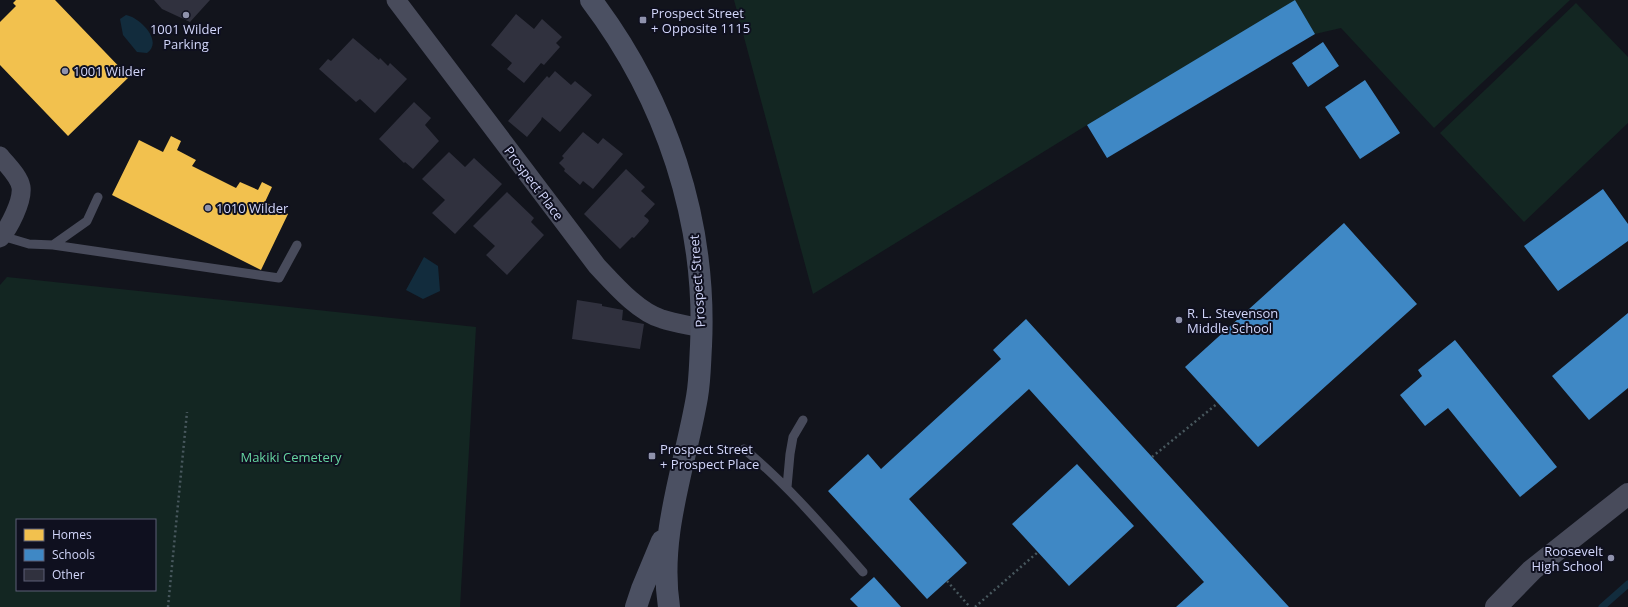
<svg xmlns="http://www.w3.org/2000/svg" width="1628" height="607" viewBox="0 0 1628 607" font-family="'Open Sans',sans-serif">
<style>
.green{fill:#132622;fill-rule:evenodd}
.water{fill:#122c3d}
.homes{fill:#f2c14e}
.schools{fill:#3f88c5}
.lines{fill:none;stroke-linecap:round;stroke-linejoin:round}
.stream{stroke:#122c3d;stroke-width:7}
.building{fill:#30313e}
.path{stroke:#48585e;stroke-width:2.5;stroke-dasharray:2 3;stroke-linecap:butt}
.service{stroke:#484b5b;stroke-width:9}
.minor{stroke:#484b5b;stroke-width:19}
.tertiary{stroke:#484b5b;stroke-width:22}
.secondary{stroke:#4b5062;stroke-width:22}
.poi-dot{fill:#8f92ac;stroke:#0f101f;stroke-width:1.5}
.labels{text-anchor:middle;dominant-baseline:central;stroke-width:4;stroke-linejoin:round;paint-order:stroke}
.poi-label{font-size:13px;fill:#d2d6fa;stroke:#0f101f;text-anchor:start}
.street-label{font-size:13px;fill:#d2d6fa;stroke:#0f101f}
.park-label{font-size:13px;fill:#65d3a0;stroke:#0f101f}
</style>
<rect width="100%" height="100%" fill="#12141c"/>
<!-- green -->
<path class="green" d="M734 0H1570L1434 128 1341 28 1315 34 1295 1 1087 125 813 294Z
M1576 3 1628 57V123L1524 222 1440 133Z
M7 277 476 327 460 607H0V285ZM17 520H155V590H17Z"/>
<!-- water -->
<path class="water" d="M126 15C139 17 164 41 147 53L137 52 123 35 120 19Z
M424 257 438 266 440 291 423 299 406 290Z"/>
<!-- homes -->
<path class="homes" d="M16 0H55L129 77 68 136 0 65V22L16 6 13 3Z
M171 136 181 141 177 150 196 160 192 166 236 188 240 182 258 190 262 182 272 187 265 202 288 214 261 270 112 195 139 140 163 152Z"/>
<!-- schools -->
<path class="schools" d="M1295 0 1315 34 1107 158 1087 125Z
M1323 42 1339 66 1308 87 1292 63Z
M1365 80 1400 133 1360 159 1325 107Z
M1603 189 1628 224V241L1558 291 1524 246Z
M1344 223 1417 304 1258 447 1185 367Z
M1628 313V388L1589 420 1552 376Z
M1026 319 1152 457 1289 607H1176L1204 582 1029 389 909 499 967 563 927 599 828 491 868 454 881 469 1001 359 993 350Z
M1455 340 1557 467 1520 497 1448 408 1425 426 1400 395 1422 376 1418 370Z
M1077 464 1134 526 1069 586 1012 524Z
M874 577 901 607H858L850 599Z"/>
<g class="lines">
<!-- stream -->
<path class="stream" d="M1602 607 1628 584"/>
</g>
<!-- building -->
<path class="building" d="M154 0H210L190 22 162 9Z
M516 14 534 29 542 19 562 37 556 43 560 47 544 65 541 63 524 83 507 69 512 63 491 45Z
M353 38 379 60 380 58 388 66 390 63 407 79 375 113 360 99 356 102 319 69 328 59 331 61Z
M555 71 571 85 575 81 592 95 560 132 542 117 541 120 527 137 508 121 547 76 549 78Z
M414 102 431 118 425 125 439 141 413 169 405 162 404 163 379 139Z
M583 132 598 144 603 138 623 154 593 189 583 181 580 185 564 171 565 169 559 163 564 158 562 156Z
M449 152 465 167 474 158 502 184 455 234 432 213 445 200 422 179Z
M626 169 645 187 641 191 655 204 644 216 648 219 649 221 647 224 634 238 632 237 620 249 584 214Z
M507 192 534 218 531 222 544 235 507 275 486 255 495 246 473 226Z
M577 300 602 304V306L623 310 622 320 644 324 640 349 572 339Z"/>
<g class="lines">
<!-- path -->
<path class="path" d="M1152 457 1218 403
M947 581 970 607
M168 607 187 412
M975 607 1038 552"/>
<!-- service -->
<path class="service" d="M2 236 29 244 53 245 279 278 297 245
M53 245 87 221 98 197
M744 449C788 485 825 529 863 572
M787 487 790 454 793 437 803 420"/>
<!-- minor -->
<path class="minor" d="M396 0 597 266C614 284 638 312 662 319 674 323 688 325 701 328
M0 156C7 165 19 176 21 187 23 201 9 228 0 238"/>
<!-- tertiary -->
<path class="tertiary" d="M1496 607 1532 570 1628 494"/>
<!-- secondary -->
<path class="secondary" d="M591 0C666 99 707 221 701 346 700 362 700 380 697 397 685 467 658 535 669 607
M636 607 642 589 662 541"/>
</g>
<!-- markers -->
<g class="poi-dot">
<circle cx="186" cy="15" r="4"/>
<rect x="639" y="16" width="8" height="8" rx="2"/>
<circle cx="65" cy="71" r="4"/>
<circle cx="208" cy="208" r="4"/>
<circle cx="1179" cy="320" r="4"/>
<rect x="648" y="452" width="8" height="8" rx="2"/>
<circle cx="1611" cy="558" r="4"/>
</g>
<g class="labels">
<!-- poi labels -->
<g class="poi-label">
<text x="651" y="13">Prospect Street<tspan x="651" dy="15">+ Opposite 1115</tspan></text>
<text x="186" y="29" text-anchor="middle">1001 Wilder<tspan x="186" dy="15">Parking</tspan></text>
<text x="73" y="71">1001 Wilder</text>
<text x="216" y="208">1010 Wilder</text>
<text x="1187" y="313">R. L. Stevenson<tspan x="1187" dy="15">Middle School</tspan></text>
<text x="660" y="449">Prospect Street<tspan x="660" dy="15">+ Prospect Place</tspan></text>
<text x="1603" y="551" text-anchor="end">Roosevelt<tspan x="1603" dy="15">High School</tspan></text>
</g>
<!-- street labels -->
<g class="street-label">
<text transform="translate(534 183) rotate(53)">Prospect Place</text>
<text transform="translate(697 281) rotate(-94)">Prospect Street</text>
</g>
<!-- park labels -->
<g class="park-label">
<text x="291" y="457">Makiki Cemetery</text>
</g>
</g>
<!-- legend -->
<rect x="16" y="519" width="140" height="72" fill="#0f101f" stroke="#5d5f77"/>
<rect x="24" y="529" width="20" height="12" fill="#f2c14e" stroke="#5d5f77"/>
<text x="52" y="539" font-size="12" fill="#d2d6fa">Homes</text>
<rect x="24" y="549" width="20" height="12" fill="#3f88c5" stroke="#5d5f77"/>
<text x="52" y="559" font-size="12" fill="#d2d6fa">Schools</text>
<rect x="24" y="569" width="20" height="12" fill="#30313e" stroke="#5d5f77"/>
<text x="52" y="579" font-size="12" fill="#d2d6fa">Other</text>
</svg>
